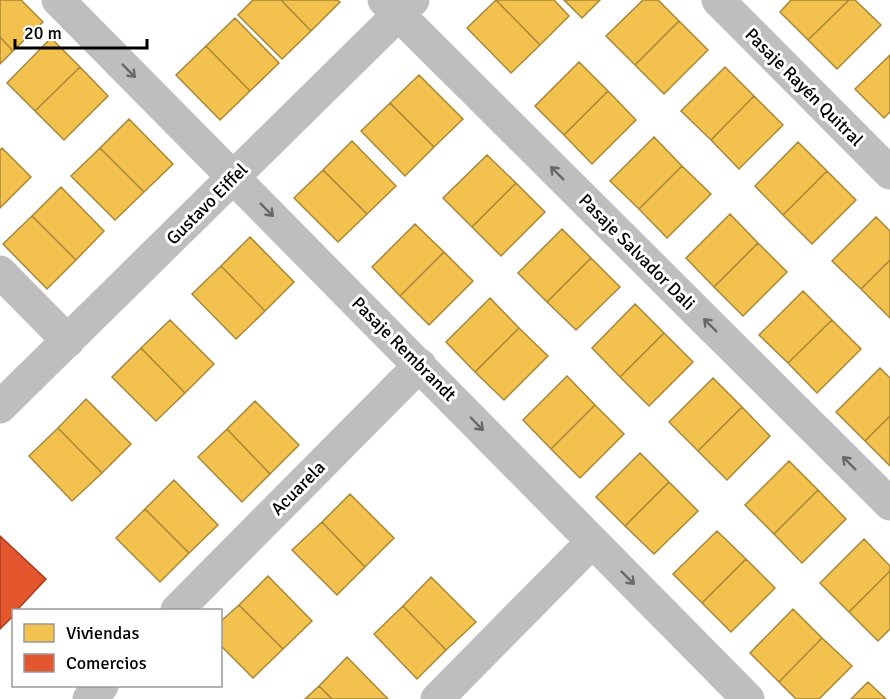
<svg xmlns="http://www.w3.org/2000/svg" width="890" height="699" viewBox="0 0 890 699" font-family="Signika,sans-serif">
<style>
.homes{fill:#f2c14e;stroke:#a98737;stroke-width:1.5}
.shops{fill:#e4572e;stroke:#a03d20;stroke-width:1.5}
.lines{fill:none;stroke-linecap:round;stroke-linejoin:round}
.minor{stroke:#bebebe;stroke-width:33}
.oneway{stroke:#686868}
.labels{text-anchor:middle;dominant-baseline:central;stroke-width:6;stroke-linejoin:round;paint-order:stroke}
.street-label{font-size:18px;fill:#000;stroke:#fff}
</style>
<rect width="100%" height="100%" fill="#fff"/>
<!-- homes -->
<path class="homes" d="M0 0H21L43 22 13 51 0 37Z
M253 0H281L311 31 282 59 238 15Z
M281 0H337L340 2 311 31Z
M496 0H554L569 16 540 45Z
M496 0 540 45 511 73 467 28Z
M564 0H600L582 18Z
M643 0H658L679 21 635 65 606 36Z
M791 0H849L808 40 780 12Z
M849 0H855L881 25 837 69 808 40Z
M235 18 279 63 250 91 206 46Z
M679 21 708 50 664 94 635 65Z
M0 37 13 51 0 64Z
M51 38 80 67 35 111 7 83Z
M206 46 250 91 220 120 176 75Z
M890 55V112L884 118 855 89Z
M579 62 608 91 564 135 535 106Z
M80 67 108 96 64 140 35 111Z
M725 67 754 96 711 140 681 111Z
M419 75 463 119 434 147 390 103Z
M608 91 636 120 592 164 564 135Z
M754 96 783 125 739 169 711 140Z
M390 103 434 147 405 176 361 131Z
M129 119 173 164 144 192 100 148Z
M654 137 682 166 639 209 610 181Z
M352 141 396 186 367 214 323 170Z
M798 142 827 171 783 215 755 186Z
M2 148 31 177 0 208V150Z
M100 148 144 192 115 220 71 176Z
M487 155 516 183 472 227 443 198Z
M682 166 711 194 667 238 639 209Z
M323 170 367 214 338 242 294 198Z
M827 171 856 200 812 244 783 215Z
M516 183 545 212 501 256 472 227Z
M61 187 104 231 76 260 32 216Z
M730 214 758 243 714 287 686 258Z
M32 216 76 260 47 289 3 244Z
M876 217 890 231V260L861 289 832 261Z
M415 224 444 252 400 296 372 267Z
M562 229 591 258 547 302 518 273Z
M250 237 294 282 265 311 221 266Z
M758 243 787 272 743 316 714 287Z
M444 252 473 281 429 325 400 296Z
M591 258 620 287 576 330 547 302Z
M890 260V318L861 289Z
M221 266 265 311 236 339 192 294Z
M803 291 832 320 788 363 759 335Z
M490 298 519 328 475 372 446 342Z
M635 304 664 333 620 377 592 348Z
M170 320 214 364 185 393 141 348Z
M832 320 861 349 817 393 788 363Z
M519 328 548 356 504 400 475 372Z
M664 333 693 362 649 406 620 377Z
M141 348 185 393 156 421 112 377Z
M880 368 890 378V416L865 441 836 412Z
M567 376 595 405 551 449 523 420Z
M713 378 742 407 698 451 669 422Z
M86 399 131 444 102 473 58 428Z
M255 401 299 445 270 474 227 429Z
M595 405 624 434 580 478 551 449Z
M742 407 770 436 727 480 698 451Z
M890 416V466L865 441Z
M58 428 102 473 72 501 29 456Z
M227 429 270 474 242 502 198 457Z
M640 453 669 482 625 526 596 497Z
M789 461 818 490 774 534 745 505Z
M174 480 218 525 189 553 145 509Z
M669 482 698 511 654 554 625 526Z
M818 490 846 519 802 563 774 534Z
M350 494 394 538 365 567 322 522Z
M145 509 189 553 160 582 116 538Z
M322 522 365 567 337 595 292 550Z
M717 531 746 559 702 603 673 574Z
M864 539 890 566V571L849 612 820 583Z
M746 559 775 588 731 632 702 603Z
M890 571V629L878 641 849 612Z
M268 576 312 621 283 649 239 605Z
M431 577 476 622 446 650 403 606Z
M239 605 283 649 253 678 220 645V622Z
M403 606 446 650 417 679 374 634Z
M793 609 822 638 779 682 750 653Z
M822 638 852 666 819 699H796L779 682Z
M347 657 388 699H332L319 686Z
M868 682 886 699H851Z
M319 686 332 699H305Z"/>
<!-- shops -->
<path class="shops" d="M0 536 46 579 17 610H14V615L0 629Z"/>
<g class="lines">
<!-- minor -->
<path class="minor" d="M58 0 748 699
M384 0 890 504
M718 0 890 173
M0 272 68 341
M0 407 413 0
M177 610 420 365
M89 699 102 686
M437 699 592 542"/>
</g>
<!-- one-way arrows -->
<defs><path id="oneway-shaft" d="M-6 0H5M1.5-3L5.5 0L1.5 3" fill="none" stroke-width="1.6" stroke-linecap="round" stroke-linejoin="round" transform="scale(1.5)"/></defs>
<g class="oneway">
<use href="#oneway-shaft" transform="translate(129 71) rotate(45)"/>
<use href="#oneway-shaft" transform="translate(557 173) rotate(-135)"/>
<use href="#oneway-shaft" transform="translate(267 210) rotate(45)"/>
<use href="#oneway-shaft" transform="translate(710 325) rotate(-135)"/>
<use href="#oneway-shaft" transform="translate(477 424) rotate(46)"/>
<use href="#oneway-shaft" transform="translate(849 463) rotate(-135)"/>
<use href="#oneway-shaft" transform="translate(628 578) rotate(45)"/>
</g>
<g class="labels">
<!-- street labels -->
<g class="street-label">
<text transform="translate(804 87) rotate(45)">Pasaje Rayén Quitral</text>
<text transform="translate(207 204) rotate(-45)">Gustavo Eiffel</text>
<text transform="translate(637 252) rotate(45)">Pasaje Salvador Dali</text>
<text transform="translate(404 349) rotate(45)">Pasaje Rembrandt</text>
<text transform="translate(298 488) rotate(-45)">Acuarela</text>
</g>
</g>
<!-- legend -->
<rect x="12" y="609" width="210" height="78" fill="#ffffff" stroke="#999999" stroke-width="1.5"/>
<rect x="24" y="624" width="30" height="18" fill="#f2c14e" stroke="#999999" stroke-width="1.5"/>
<text x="66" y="639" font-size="18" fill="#000000">Viviendas</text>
<rect x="24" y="654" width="30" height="18" fill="#e4572e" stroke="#999999" stroke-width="1.5"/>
<text x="66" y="669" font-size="18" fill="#000000">Comercios</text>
<!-- scale -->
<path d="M15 39v9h132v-9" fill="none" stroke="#000000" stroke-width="3"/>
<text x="24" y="39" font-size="18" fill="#000000" stroke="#ffffff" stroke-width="4.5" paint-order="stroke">20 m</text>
</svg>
